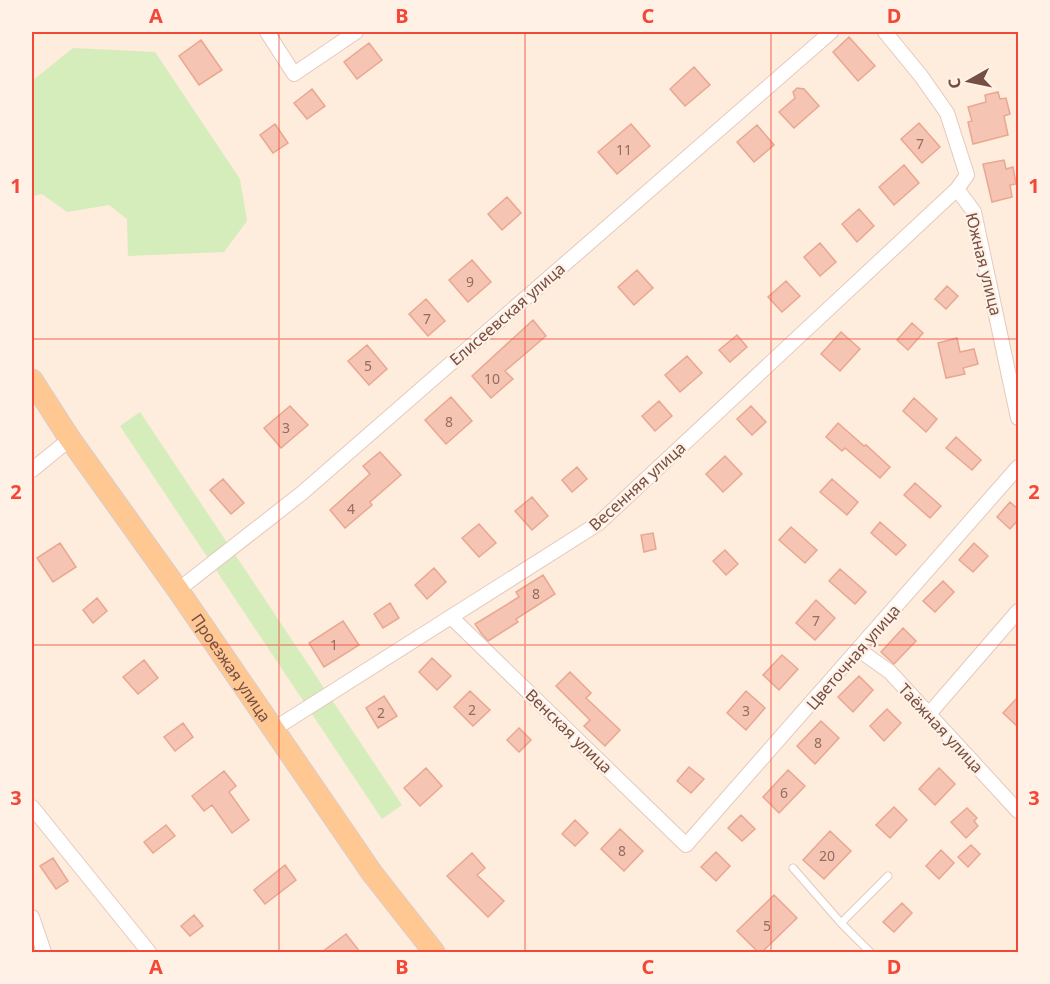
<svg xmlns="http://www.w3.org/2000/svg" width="1050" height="984" viewBox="0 0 1050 984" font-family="'Noto Sans',sans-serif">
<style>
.green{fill:#d5ecbb}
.building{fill:#f5c4b2;stroke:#e9a791;stroke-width:1.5}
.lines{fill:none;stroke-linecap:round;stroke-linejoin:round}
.lane-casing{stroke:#e4c9bb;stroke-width:9}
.street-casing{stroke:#e4c9bb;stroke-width:16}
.primary-casing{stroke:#d8cecb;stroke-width:23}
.lane{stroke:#fff;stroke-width:7}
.street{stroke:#fff;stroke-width:14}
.primary{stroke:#ffc893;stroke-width:21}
.grid{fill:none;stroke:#f34737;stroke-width:1.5;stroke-opacity:0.55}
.labels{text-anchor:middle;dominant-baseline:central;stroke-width:4.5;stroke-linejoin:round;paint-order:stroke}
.number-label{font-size:14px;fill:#956c60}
.street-label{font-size:16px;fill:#754f44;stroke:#fff1e5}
.neatline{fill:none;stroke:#f34737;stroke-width:2}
.grid-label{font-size:20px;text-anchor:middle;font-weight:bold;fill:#f34737}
</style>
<rect width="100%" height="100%" fill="#feecdd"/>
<!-- green -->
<path class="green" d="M73 48 155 52 240 179 247 221 224 252 128 256 127 219 109 205 67 212 42 194 32 196V81Z
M140 412 402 805 382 819 120 426Z"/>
<!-- building -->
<path class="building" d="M849 37 875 66 858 81 833 52Z
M201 40 222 70 199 85 179 56Z
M369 43 382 60 357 79 344 62Z
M694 67 710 85 685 106 670 89Z
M797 88 804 89 819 106 794 128 779 112 795 98 793 92Z
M312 89 325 106 307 119 294 103Z
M998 92 1000 99 1006 98 1010 114 1004 116 1008 135 973 144 968 122 972 121 968 107 986 102 985 95Z
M919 123 940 147 922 163 901 139Z
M275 124 288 143 273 153 260 135Z
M631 124 650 146 617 174 598 152Z
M757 125 774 145 754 162 737 142Z
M1004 160 1006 169 1013 167 1016 184 1010 185 1012 197 992 202 983 164Z
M904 165 919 183 894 205 879 187Z
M507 197 521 213 502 230 488 214Z
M859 209 874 226 857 242 842 224Z
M820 243 836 262 820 276 804 257Z
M472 260 491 282 468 302 449 280Z
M637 270 653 288 634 305 618 287Z
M786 281 800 296 782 312 768 297Z
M947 286 958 296 946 309 935 299Z
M426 299 445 321 428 336 409 314Z
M533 320 546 336 505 371 513 379 491 398 472 376Z
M912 323 923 333 908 350 897 340Z
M841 332 860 349 840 371 821 354Z
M737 335 747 347 730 362 719 350Z
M957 338 960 352 974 349 978 364 963 368 965 374 946 378 938 343Z
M367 345 387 369 369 385 348 361Z
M687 356 702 373 680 392 665 375Z
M451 397 472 421 446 444 425 420Z
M914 398 937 419 926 432 903 411Z
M659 401 672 416 655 431 642 416Z
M290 406 308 425 281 448 264 428Z
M751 406 766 422 752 435 737 419Z
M838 423 864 446 866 445 890 467 880 478 845 448 842 451 826 437Z
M956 437 981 460 972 470 946 448Z
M380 452 401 475 370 502 372 505 345 528 330 510 370 474 363 466Z
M725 456 742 474 723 492 706 474Z
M577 467 587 479 572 492 562 480Z
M223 479 244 503 231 514 210 490Z
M832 479 858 502 847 515 820 492Z
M915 483 941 506 930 518 904 495Z
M532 497 548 516 532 530 515 511Z
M1010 502 1018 509V520L1010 529 997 517Z
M880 522 906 545 896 555 871 533Z
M479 524 496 543 479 557 462 538Z
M791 527 817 550 805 563 779 540Z
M653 533 656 549 644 552 641 535Z
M60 543 76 567 53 582 37 558Z
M974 543 988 556 973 572 959 560Z
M725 550 738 564 726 575 713 561Z
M434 568 446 582 427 599 415 585Z
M840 569 866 592 855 604 829 581Z
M543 575 555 594 516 619 518 622 488 641 481 633 475 624 519 597 516 592Z
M943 581 954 592 935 612 923 601Z
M97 598 107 611 93 623 83 610Z
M816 600 835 618 815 640 796 623Z
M390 603 399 618 383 628 374 614Z
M343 621 359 645 324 667 309 643Z
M903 628 916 641 894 664 881 652Z
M782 655 798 669 779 690 763 675Z
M432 658 451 676 437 690 419 672Z
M144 660 158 678 138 694 123 677Z
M570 672 591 693 586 698 620 730 605 746 584 726 590 720 556 686Z
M859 676 873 690 853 712 838 697Z
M470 691 490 710 473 726 454 707Z
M746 691 765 708 746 730 727 713Z
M384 696 397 716 378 728 366 708Z
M1018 697V727L1003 713Z
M887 709 901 723 884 741 870 726Z
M821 721 839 738 815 764 797 746Z
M183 723 193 737 175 751 164 737Z
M519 728 531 740 519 752 507 740Z
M689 767 704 779 691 793 677 781Z
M426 768 442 786 420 806 404 788Z
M939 768 955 784 935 805 919 789Z
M788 770 805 786 779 813 763 797Z
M224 771 236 786 229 792 249 820 232 833 212 805 204 811 192 796Z
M894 807 907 820 890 838 876 825Z
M967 808 977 818 974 821 978 826 966 838 951 822Z
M741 815 755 829 742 841 728 828Z
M575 820 588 833 575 846 562 834Z
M166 825 175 836 153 853 144 842Z
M620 829 643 851 624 871 601 849Z
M830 831 851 851 824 879 803 860Z
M971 845 980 854 968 867 958 857Z
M941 850 954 863 939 879 926 866Z
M716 852 730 866 716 881 701 867Z
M472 853 485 868 477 875 504 901 488 917 447 876Z
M53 858 68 881 56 889 40 866Z
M285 865 296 880 265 904 254 890Z
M774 895 797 918 762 952H758L737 931Z
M902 903 912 913 894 932 883 922Z
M194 915 203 926 190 936 181 926Z
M346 934 360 952H322Z"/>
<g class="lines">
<!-- lane casing -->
<g class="lane-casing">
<path id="lane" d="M793 868 841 923 870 952
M841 923 888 876"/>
</g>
<!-- street casing -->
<g class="street-casing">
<path id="street" d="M267 32 294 74 356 32
M885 32 921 76 947 113 967 175 957 189 974 212 1018 418
M32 470 70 439
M178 590 302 493 831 32
M451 617 686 845 1018 467
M859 650 890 672 1018 811
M929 714 1018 611
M274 729 599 523 957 189
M32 807 149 952
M32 917 44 952"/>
</g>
<!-- primary casing -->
<g class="primary-casing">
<g id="primary">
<path id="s1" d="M32 380 70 439 178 590 372 873 434 952"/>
</g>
</g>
<!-- lane -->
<use href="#lane" class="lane"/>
<!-- street -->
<use href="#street" class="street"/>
<!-- primary -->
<use href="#primary" class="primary"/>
</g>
<!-- grid -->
<path class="grid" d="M279 32V952M525 32V952M771 32V952M32 339H1018M32 645H1018"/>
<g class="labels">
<!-- number labels -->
<g class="number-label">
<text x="920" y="143">7</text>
<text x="624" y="149">11</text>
<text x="470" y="281">9</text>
<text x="427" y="318">7</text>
<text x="368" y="365">5</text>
<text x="492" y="378">10</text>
<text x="449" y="421">8</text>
<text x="286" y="427">3</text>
<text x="351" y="508">4</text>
<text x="536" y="593">8</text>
<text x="816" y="620">7</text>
<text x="334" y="644">1</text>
<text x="472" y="709">2</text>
<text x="746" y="710">3</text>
<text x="381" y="712">2</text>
<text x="818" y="742">8</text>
<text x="784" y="792">6</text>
<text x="622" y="850">8</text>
<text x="827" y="855">20</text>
<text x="767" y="925">5</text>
</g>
<!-- street labels -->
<g class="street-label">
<text transform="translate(984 264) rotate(76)">Южная улица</text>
<text transform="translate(507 314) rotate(-41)">Елисеевская улица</text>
<text transform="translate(637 486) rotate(-42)">Весенняя улица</text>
<text transform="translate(853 657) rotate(-49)">Цветочная улица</text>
<text stroke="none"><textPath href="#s1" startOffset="350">Проезжая улица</textPath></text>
<text transform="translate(941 728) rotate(47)">Таёжная улица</text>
<text transform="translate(569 731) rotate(44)">Венская улица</text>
</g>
</g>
<!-- border -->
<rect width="1050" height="984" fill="none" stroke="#fff1e5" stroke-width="66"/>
<!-- north arrow -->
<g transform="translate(969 81) rotate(261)" stroke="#fff1e5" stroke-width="4.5" paint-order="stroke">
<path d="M0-4.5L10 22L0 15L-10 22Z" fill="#754f44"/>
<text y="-9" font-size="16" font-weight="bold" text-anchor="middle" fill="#754f44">С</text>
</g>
<rect x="33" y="33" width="984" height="918" class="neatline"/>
<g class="grid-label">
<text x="156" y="23">A</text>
<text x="402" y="23">B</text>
<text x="648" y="23">C</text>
<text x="894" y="23">D</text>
<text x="16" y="193">1</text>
<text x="1034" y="193">1</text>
<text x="16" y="499">2</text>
<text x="1034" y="499">2</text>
<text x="16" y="805">3</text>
<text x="1034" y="805">3</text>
<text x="156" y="974">A</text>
<text x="402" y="974">B</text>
<text x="648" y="974">C</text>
<text x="894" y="974">D</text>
</g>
</svg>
